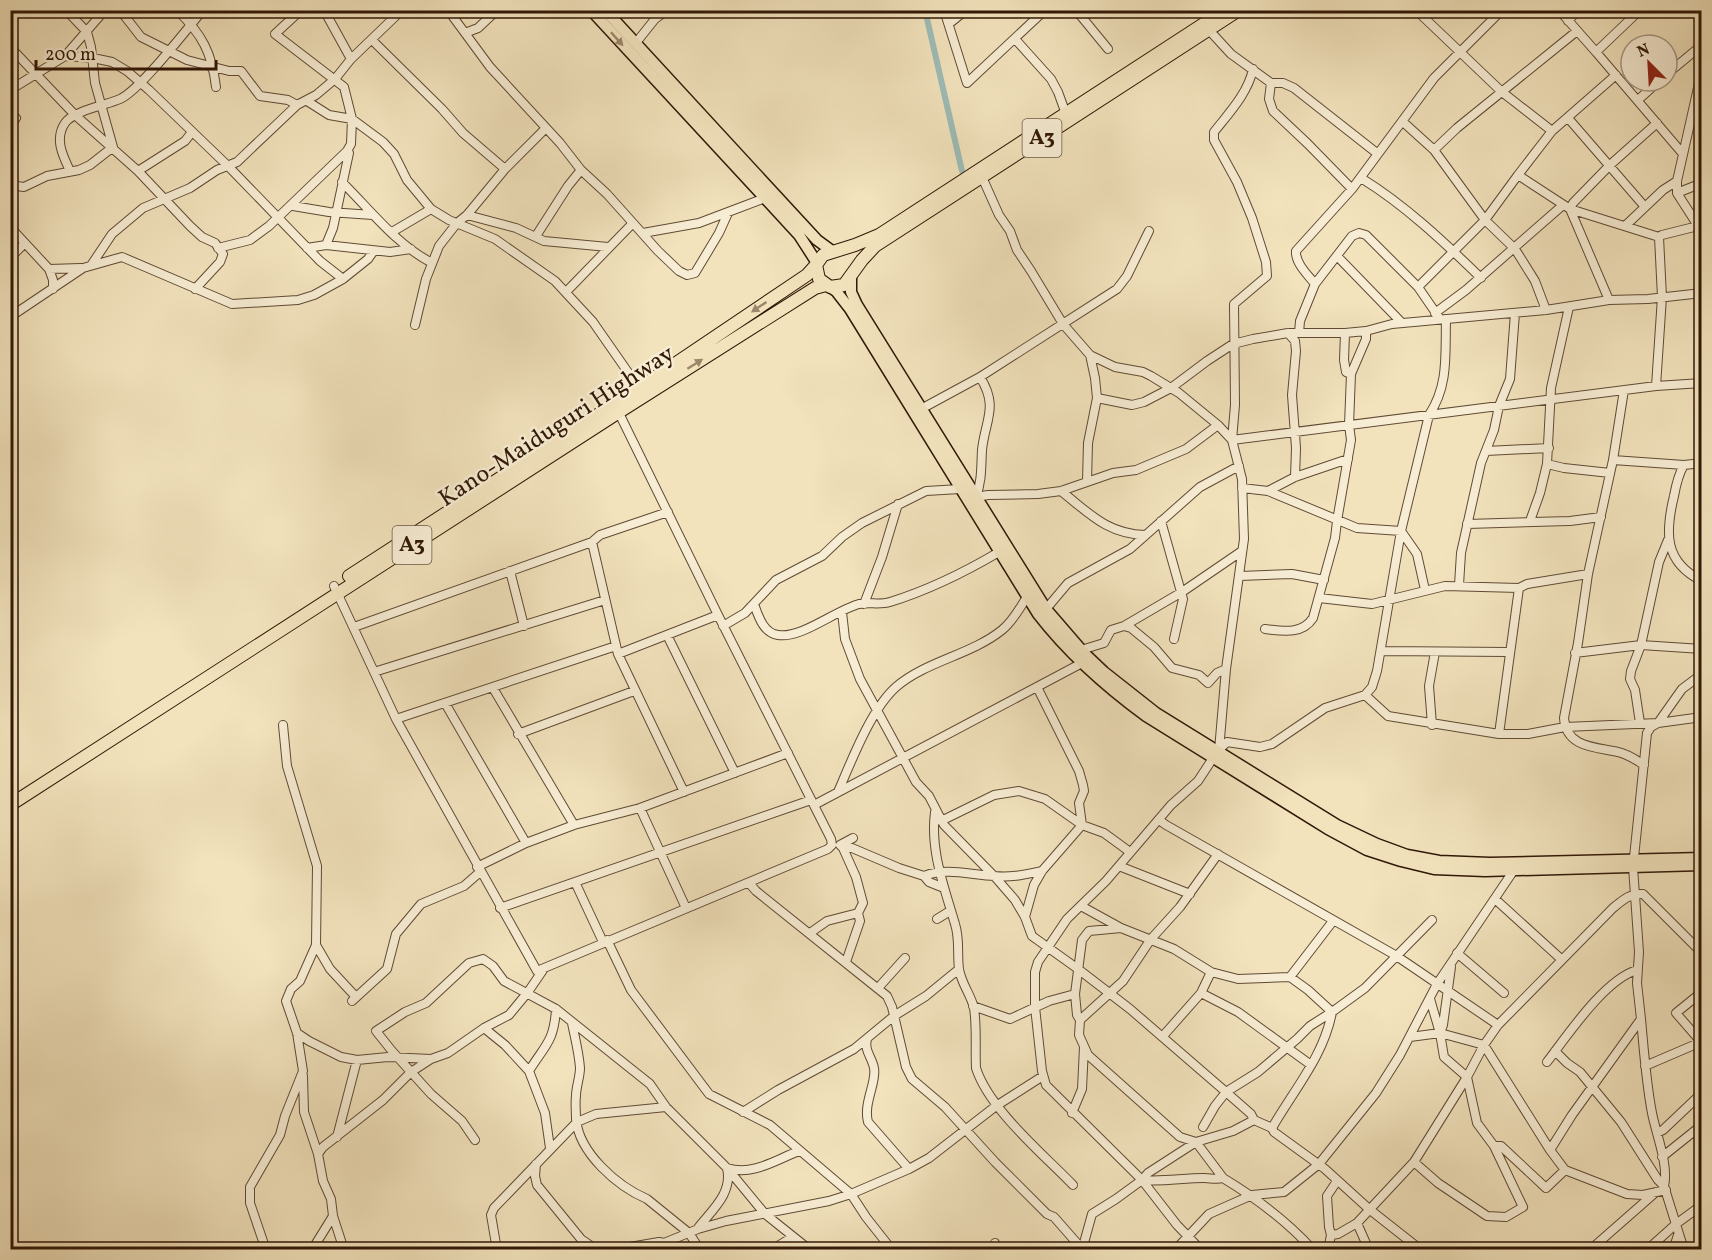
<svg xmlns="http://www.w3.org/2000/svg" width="1712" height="1260" viewBox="0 0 1712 1260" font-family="Vollkorn,serif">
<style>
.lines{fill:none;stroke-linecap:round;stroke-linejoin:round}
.canal{stroke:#9dbdb8;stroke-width:6}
.minor-casing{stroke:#604a34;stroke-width:10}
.major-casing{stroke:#301706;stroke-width:13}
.highway-casing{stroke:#301706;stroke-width:14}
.minor{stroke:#f7edd4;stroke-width:8}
.major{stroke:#f2e3bd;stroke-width:10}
.highway{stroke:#f2e3bd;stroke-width:12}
.oneway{fill:#9b876b}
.labels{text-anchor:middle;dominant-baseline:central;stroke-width:5;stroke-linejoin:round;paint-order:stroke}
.shield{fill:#f7edd4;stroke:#6c5744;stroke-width:1.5}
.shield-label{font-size:22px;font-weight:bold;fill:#301706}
.street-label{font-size:24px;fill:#301706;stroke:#f7edd4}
</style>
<rect width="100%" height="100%" fill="#f2e3bd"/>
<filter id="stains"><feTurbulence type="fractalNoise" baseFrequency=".00333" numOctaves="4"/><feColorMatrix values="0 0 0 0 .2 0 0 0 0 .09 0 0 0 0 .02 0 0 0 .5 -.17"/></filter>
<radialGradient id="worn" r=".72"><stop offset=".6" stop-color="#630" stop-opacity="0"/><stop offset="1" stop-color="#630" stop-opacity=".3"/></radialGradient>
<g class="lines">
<!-- canal -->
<path class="canal" d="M925 10 962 171"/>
<!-- minor casing -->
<g class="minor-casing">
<path id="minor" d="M120 10 141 37 187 60 229 71H241L260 96 288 100 297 105
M177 10C202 34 212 53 216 87
M301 10 275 34 344 87 352 119 351 144 347 151 349 153 333 228 326 245
M324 10 351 59
M448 10 490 67 560 143 581 170 607 194 658 251 679 271 687 275 695 273 719 233 728 213
M944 10 967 83 1045 10
M1076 10 1108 49
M1416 10 1502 92 1552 131
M1559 10 1596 52 1640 10
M1568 21 1578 10
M950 23 966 10
M1209 30 1231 54 1271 83 1269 99 1273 111 1308 144 1352 189
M465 33 478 28 497 10
M1015 39 1051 79 1058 92 1066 114
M372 40 442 109 463 133 505 169
M635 44 655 19 667 10
M10 47 75 115 138 171 190 226 202 237 215 243 223 254 220 262 195 289
M1596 52 1683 154
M65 56 105 10
M1253 69C1248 93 1229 113 1214 132V140L1237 182 1252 218 1266 262 1267 276 1234 304 1235 405 1232 440 1656 386 1702 383
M1702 70 1677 181V193L1702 232
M1667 74 1702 45
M1616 75 1552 131 1518 175 1570 209 1659 237 1662 235 1698 226
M1271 83H1283L1294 88 1378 154
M10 90 65 56 93 58 112 62 127 71 149 90 228 166 320 261 343 279
M1638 100 1659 81
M307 101 329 115 352 119 383 142 394 154 407 180 431 209 449 220 495 239 555 281 593 322 639 388
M10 113 16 118 10 128
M1568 118 1645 207
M1402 121 1434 150 1485 220 1515 249 1535 281 1546 310
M1434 150 1457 128 1577 31
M70 171C63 156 54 139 65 123 73 111 106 105 120 99 140 90 186 30 203 10
M138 171 185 141 192 132
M982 177 999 215 1010 231 1017 250 1031 271 1063 324 1090 355 1115 367 1143 372 1151 376 1179 393 1218 425 1232 440 1242 479 1244 539 1226 669 1219 750
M1361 178C1405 205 1444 242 1481 278
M342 182C371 211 396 244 432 263
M10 185 24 187 47 176 79 170 90 165 113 147 95 83 91 47 87 32 66 10
M1677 193 1702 183
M293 206 329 212 373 215
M1570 209 1573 203 1610 165 1657 123
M1570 209 1609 300
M467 215 516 228 544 241 608 247
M1625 226 1663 190 1677 181
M10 227 49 269 53 280V289
M392 232 431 209
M643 233 699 223 765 198
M536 236 568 186 581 170
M218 248 250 240 269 226 347 151
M307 248 326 245 390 252 411 249
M1337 256 1402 323
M10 258 25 243
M92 264 112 234 143 208 190 188 217 170 237 162 297 105 316 95 335 79 351 59 402 10
M49 269 81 268
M1315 284 1352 236 1359 233 1366 235 1418 287 1440 319
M1418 287 1485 220 1518 175
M566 292 632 224
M1435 313 1466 290 1563 205
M10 317 83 268 122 257 232 304 298 300 314 295 343 279 368 259 373 252
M415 325 426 279 439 246 457 223 467 215 505 169 545 129
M1288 333 1295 341 1296 351 1292 395 1296 448 1295 477
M1299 333 1300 321 1315 284C1308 275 1295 263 1296 251L1352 189 1434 78 1502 10
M1345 333 1344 360 1346 372 1351 374
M1656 386 1662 297 1659 237
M1624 390 1613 460 1588 574 1578 643 1564 718C1566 748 1596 747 1618 752 1628 754 1636 760 1644 765
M1097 398 1132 405 1144 402 1171 388 1207 361 1233 344 1253 339 1288 333H1345L1366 331 1392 324 1546 310 1609 300 1648 299 1702 293
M921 409 980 377 1117 289 1127 276 1149 231
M1486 451 1549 448
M1613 460 1684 465
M1702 463 1684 465C1678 475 1676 485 1674 496 1665 533 1664 562 1702 581
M1547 464 1564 468 1610 473
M1087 481 1088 443 1097 398 1095 378 1090 355
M1242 488 1268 491 1357 528 1401 531 1417 554 1425 590
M1061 491C1089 513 1107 534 1145 535
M1268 491 1295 477 1348 459
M976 497 988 495 1038 494 1061 491 1113 473 1136 470 1186 449 1218 425
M976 497C982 480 981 468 982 450 985 420 999 407 980 377
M668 512 600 535 592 542 618 654 684 792
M1161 521 1183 599 1174 639
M1530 521 1540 493 1547 464 1551 388 1569 307
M1467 524 1570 521 1601 517
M510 571 524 626
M1240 576 1292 574 1324 580
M1459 585 1461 553 1481 463 1494 430 1499 406 1510 379 1515 313
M334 586 396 719 537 971 828 849 832 845 831 839 718 615 617 409
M1319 598 1372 604 1445 586 1519 588 1527 584 1588 574
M754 604C758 615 763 633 778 635 801 639 836 610 859 604 869 602 880 605 890 602 929 590 965 572 999 552
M864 604 882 557 898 504
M1046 609 1068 583 1130 549 1200 487 1239 466
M842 612 845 639 860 679 916 782 929 796 944 825 995 877 1015 900 1025 917 1032 936 1078 969 1130 1009 1226 1092 1251 1114 1254 1120 1272 1128 1274 1132 1325 1169 1369 1209 1421 1250
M723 626 745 613 776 580 822 556 842 537 862 523 926 491 960 489
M1124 626 1182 592 1242 551
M354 627 592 542
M1265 629C1282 631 1302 635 1313 618L1335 538 1337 521 1351 440 1349 425 1351 374 1366 339V331
M667 635 735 773
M1081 650 1104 643 1111 630 1124 626 1131 628 1154 647 1172 668 1199 675 1208 683 1217 673 1226 669
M1381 651 1509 652
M1575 653 1641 645 1702 649
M618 654 718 615
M374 672 605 600
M493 688 574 825
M1365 695 1388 716 1499 734H1528L1565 727 1658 723 1702 717
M445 703 526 843
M396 719 616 646
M1640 723 1635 690 1630 679 1631 671 1641 645 1659 562 1668 540
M1432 725 1429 686 1435 652
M518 734 634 691
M1499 734 1519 588
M1219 750 1227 742 1260 747 1272 744 1325 708 1365 695 1372 687 1377 671 1401 531 1429 415C1449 385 1445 354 1446 319
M838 792C851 762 871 709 896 687 926 661 971 655 1002 630 1013 621 1019 609 1027 597
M814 805 1082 663
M640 808 686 908
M935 812C930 851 944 886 955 924 960 939 957 954 959 969 961 983 971 995 974 1008 977 1027 975 1048 976 1068 989 1109 1043 1154 1073 1185
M1159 820 1166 825 1395 955 1498 1025
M941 821 994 795 1019 791 1045 799 1082 825 1104 833 1130 852
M843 848H852L899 868 924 876 929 882 944 888
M1119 866 1190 894
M477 867 526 843 574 825 640 808 788 753
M924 876C946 867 971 875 995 876 1011 878 1027 874 1042 871
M575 882 603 942
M749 883 756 891 887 996 892 1007 906 1067 912 1079 945 1107 995 1162 1047 1214 1054 1217 1083 1250
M1495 899 1561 959
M1081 906 1121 928 1174 949 1211 972 1238 979 1290 977 1308 990 1332 1012C1324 1056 1293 1091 1272 1128
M500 908 811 800
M1025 917 1034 885 1042 871 1082 825 1079 803 1084 791 1083 785 1079 771 1037 687
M937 919 950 911
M1121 928 1089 931 1082 940 1075 994 1077 1015 1080 1020 1079 1035 1088 1055 1180 1137 1196 1142 1223 1178
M810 933 827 921 858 913
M607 940 631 990 709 1094 770 1125 851 1194 866 1217 892 1250
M316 945 330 969 356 997
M1457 953 1504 993
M846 962 860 921 858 913 863 903 856 877 843 848 840 845 853 838
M1290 977 1333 921
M878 988 905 958
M1702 992 1676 1013 1702 1043
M1201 993 1238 1012 1311 1065
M1430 999 1440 1033
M352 1001 387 969 396 934 421 904 464 886 480 872
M973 1006 1010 1019 1049 1001 1075 994
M1641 1019C1644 1051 1646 1082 1652 1113 1656 1134 1669 1165 1664 1186
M1080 1020 1123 981 1151 939 1180 907 1218 854
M572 1023C575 1038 579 1053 580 1068 580 1077 576 1087 576 1096 575 1103 576 1111 576 1119 579 1153 617 1186 647 1199L689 1233 700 1250
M484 1028 505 1045 529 1071
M297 1033 309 1041 341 1057 357 1060 388 1057 431 1059 448 1053 484 1028 509 1015 528 992 543 970
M1163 1036 1201 993 1211 972
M1410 1037 1440 1033 1484 1045 1550 1150 1565 1170 1627 1194 1643 1195 1666 1190
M867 1039C864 1051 872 1057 874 1068 877 1082 863 1103 868 1122L909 1169
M1555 1051 1567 1063 1580 1072 1621 1122 1658 1180 1664 1186 1684 1250
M1547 1062C1567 1036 1605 979 1637 970
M1645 1066 1701 1042
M303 1076 304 1112 318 1154 323 1181 331 1199 333 1216 344 1250
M743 1112 778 1090 854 1049 894 1016 926 996 959 969
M1072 1113 1082 1089 1084 1047
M1203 1127 1215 1106 1226 1092 1258 1072 1297 1039 1310 1026 1332 1012 1365 988 1432 920
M1657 1133 1663 1130 1702 1093
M337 1137 357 1060
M475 1140 462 1121 431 1094 392 1051 376 1031 405 1012 426 1003 469 963 483 959 493 966 504 981 556 1009 650 1084 666 1107 727 1168 765 1214 810 1250
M1494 1146H1501L1546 1188 1565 1170
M550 1148 545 1113 529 1071C545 1045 554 1042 556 1009
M1550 1150 1572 1115 1641 1019 1637 983 1639 952 1633 867 1647 733 1651 727 1658 723 1682 689 1702 674
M318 1154 323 1147 383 1100 411 1072 431 1059
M1662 1157 1702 1125
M1414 1162 1438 1183 1487 1216 1506 1217 1523 1207 1494 1146 1477 1123 1467 1077 1444 1057 1440 1033 1443 1025 1451 967
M536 1164 535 1176 537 1185 581 1239 597 1250
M1142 1180C1162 1182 1183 1178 1204 1178 1211 1178 1216 1180 1223 1178 1256 1198 1287 1221 1313 1250
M1357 1223 1369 1250
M698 1228C712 1210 733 1193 727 1168 753 1176 775 1160 799 1151
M1331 1235 1338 1234 1357 1223 1414 1162 1467 1077 1484 1045 1498 1025 1613 908C1623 900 1630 893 1643 894L1702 953
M995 1243 998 1250
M266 1250 250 1203V1187L280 1135 285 1116 303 1071 297 1033 286 1001 291 989 300 981 316 945 317 866 287 766 283 725
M312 1250 333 1216
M497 1250 491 1215 494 1208 577 1122 596 1114 666 1107
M612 1250 659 1242 664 1243
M659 1250 664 1243 698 1229 726 1221 829 1201 851 1194 909 1169 929 1158 996 1106 1043 1076
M771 1250 793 1237
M1082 1250 1092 1214 1116 1199 1142 1180 1148 1173 1196 1142 1233 1131 1254 1120
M1173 1250 1178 1247 1209 1214 1252 1195 1284 1192 1319 1164 1376 1093 1400 1055 1437 984 1514 870
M1201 1250 1177 1225 1142 1180 1046 1085 1042 1071 1035 1007V972L1038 962 1067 919 1106 881 1171 805 1198 781 1213 758
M1328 1250 1331 1235 1329 1227 1327 1196 1337 1181
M1590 1250 1656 1192
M1647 1250 1676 1224 1702 1205
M1673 1250 1678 1235"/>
</g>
<!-- major casing -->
<g class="major-casing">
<path id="major" d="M591 10 799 235 817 263
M605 10 817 240 832 251
M851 278V292L857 305 1046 609 1084 653 1104 672 1156 713 1337 825 1377 844 1407 855 1439 861 1490 863 1702 858
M830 287 836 291 850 309 1038 614C1069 654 1105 686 1146 716L1328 829 1367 850 1401 861 1434 869 1485 871 1702 865"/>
</g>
<!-- highway casing -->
<g class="highway-casing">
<path id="highway" d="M1225 10 879 235 855 245 823 255 816 265 819 279 830 287 844 285 862 260 875 246 1239 10
M349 576 639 388 807 275 816 265
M10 805 619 412 815 288 826 285"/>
</g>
<!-- minor -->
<use href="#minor" class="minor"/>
<!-- major -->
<use href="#major" class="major"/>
<!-- highway -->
<use href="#highway" class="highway"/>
</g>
<!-- one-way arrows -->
<defs><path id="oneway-solid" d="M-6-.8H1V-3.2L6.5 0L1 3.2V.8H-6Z" transform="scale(1.5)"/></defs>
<g class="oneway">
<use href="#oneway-solid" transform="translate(617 39) rotate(48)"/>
<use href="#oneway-solid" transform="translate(759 307) rotate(146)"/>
<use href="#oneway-solid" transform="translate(695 364) rotate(-32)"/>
</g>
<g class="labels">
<!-- shield labels -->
<g class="shield">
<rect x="1022.5" y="119" width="39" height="38" rx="4.5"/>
<rect x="392.5" y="526" width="39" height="38" rx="4.5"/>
</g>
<g class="shield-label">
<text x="1042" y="138">A3</text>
<text x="412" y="545">A3</text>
</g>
<!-- street labels -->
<g class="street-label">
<text transform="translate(557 427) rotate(-33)">Kano-Maiduguri Highway</text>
</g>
</g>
<!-- margin -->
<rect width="1712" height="1260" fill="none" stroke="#f2e3bd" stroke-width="36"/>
<rect x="12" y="12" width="1688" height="1236" fill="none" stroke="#301706" stroke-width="3"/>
<rect x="18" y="18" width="1676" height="1224" fill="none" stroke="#301706" stroke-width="1.5"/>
<!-- north arrow -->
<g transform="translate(1649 63) rotate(336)"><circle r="28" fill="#f7edd4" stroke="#a79782" stroke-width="1.5"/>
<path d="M0-4.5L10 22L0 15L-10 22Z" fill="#8f2418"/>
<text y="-9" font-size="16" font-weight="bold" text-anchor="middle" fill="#301706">N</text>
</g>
<!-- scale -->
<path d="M36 60v9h180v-9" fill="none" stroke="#301706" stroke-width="3"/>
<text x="45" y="60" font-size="18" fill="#301706" stroke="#f7edd4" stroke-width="4.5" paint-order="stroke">200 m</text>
<rect width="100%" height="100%" filter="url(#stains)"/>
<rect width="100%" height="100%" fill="url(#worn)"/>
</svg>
